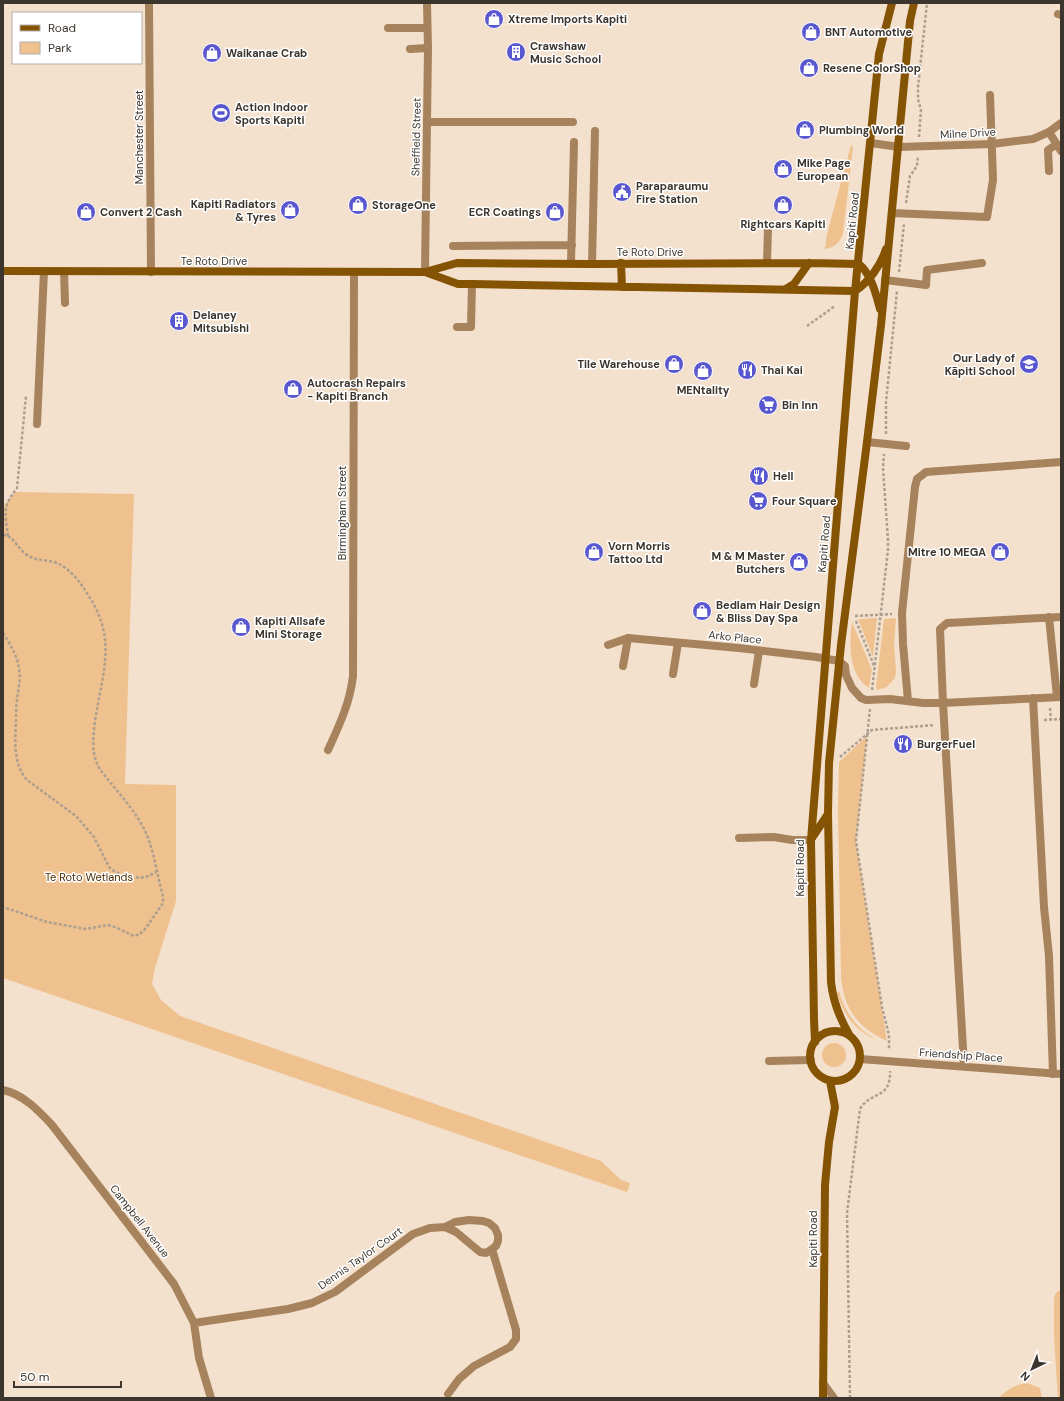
<svg xmlns="http://www.w3.org/2000/svg" width="1064" height="1401" viewBox="0 0 1064 1401" font-family="'DM Sans',sans-serif">
<style>
.green{fill:#efc18e}
.lines{fill:none;stroke-linecap:round;stroke-linejoin:round}
.path{stroke:#ad9f8f;stroke-width:2.5;stroke-dasharray:3 2;stroke-linecap:butt}
.lane{stroke:#a6835c;stroke-width:8}
.street{stroke:#a6835c;stroke-width:8}
.secondary{stroke:#855304;stroke-width:8}
.labels{text-anchor:middle;dominant-baseline:central;stroke-width:3;stroke-linejoin:round;paint-order:stroke}
.poi-label{font-size:11px;font-weight:bold;fill:#3c352d;stroke:#fff;text-anchor:start}
.street-label{font-size:11px;fill:#3c352d;stroke:#fff}
.park-label{font-size:11px;fill:#4d2d00;stroke:#fff}
</style>
<rect width="100%" height="100%" fill="#f4e1cd"/>
<!-- green -->
<path class="green" d="M851 145 853 147 843 234C840 242 834 248 825 249L827 234Z
M15 492 134 494 125 784 176 785V901L155 968 152 984 161 1000 180 1016 601 1161 621 1180 630 1183 627 1192 3 978V507Z
M877 618 873 657 858 619Z
M896 618 894 645 896 672 895 678 887 687 877 690 876 687 884 619Z
M852 622 872 670 869 688C848 674 849 644 852 622Z
M867 736 856 841 887 1041C858 1028 843 1008 841 976L838 808 839 762Z
M839 991C845 1013 858 1031 879 1041 856 1032 844 1016 837 993Z
M822 1055a12 12 0 1 1 24 0a12 12 0 1 1-24 0Z
M1061 1290V1398H1058L1054 1337V1299C1055 1294 1056 1291 1061 1290Z
M1027 1383 1040 1388 1042 1398H999C1006 1390 1017 1384 1027 1383Z"/>
<g class="lines">
<!-- path -->
<path class="path" d="M919 137 921 110 918 99V87L927 3
M906 203 910 176 917 166 918 156
M899 272 904 224
M807 326 835 306
M886 434V402L897 291
M3 535C16 536 17 552 33 558 41 561 52 560 59 564 72 571 81 583 88 595 118 640 102 673 95 721 93 738 91 752 99 768 113 787 130 804 142 825 154 846 156 872 163 896V903L146 928 140 934 134 936 115 927 108 925 86 929 47 922 3 907
M8 536C5 513 2 507 17 488L26 396
M855 616 892 614
M856 621 875 668
M3 633C10 644 18 657 19 669 21 680 18 690 17 700 16 707 16 714 16 721 15 742 13 764 27 780L76 816 94 837 109 867 114 871 122 875 140 878 149 876 157 871
M872 690 888 550V540L883 468 884 454
M1050 708 1051 720
M870 709 856 841 882 1007 889 1035V1050
M1044 720 1061 719
M840 757 872 730 935 725
M850 1398 847 1213 860 1109C870 1091 891 1100 890 1071"/>
<!-- lane -->
<path class="lane" d="M1058 14 1061 15
M388 28H427
M410 49 428 48
M427 122H573
M1049 132 1061 151
M1049 171 1048 150 1057 144
M892 213 987 217 993 180 990 95
M453 246 572 245
M571 263 574 142
M767 263 768 227
M592 264 595 131
M64 271 65 303
M885 280 926 285 927 270 982 263
M457 327H471L472 284
M37 424 44 271
M867 442 906 446
M1049 617 1057 697
M608 645 628 638
M839 661 845 666 846 675 852 688 861 698 866 700 890 699 923 703H943L1061 697
M623 666 628 638
M673 674 678 643
M754 684 759 651
M1033 698 1044 907 1049 956 1053 1074
M908 701 903 644 902 613 915 487 917 479 926 472 1061 462
M739 838 774 837 792 840H811
M860 1059 1061 1074
M769 1061 811 1060
M964 1066 943 703 940 629 947 623 1061 617
M823 1383 834 1398"/>
<!-- street -->
<path class="street" d="M149 3 151 272
M871 143 899 147 992 144 1033 139 1049 132 1061 123
M425 272 428 48 427 3
M628 638 739 648 816 657 839 661
M328 750C339 726 350 703 353 676L354 272
M3 1090C23 1094 39 1111 52 1125L174 1284 194 1323 199 1358 211 1398
M194 1323 288 1309 312 1303 335 1292 413 1234 430 1228 445 1227 455 1222 469 1220 483 1221 489 1223 495 1228 498 1235V1241L496 1246 492 1249 486 1253 480 1252 456 1232 445 1227
M448 1394 459 1379 474 1366 510 1347 516 1339V1330L492 1249"/>
<!-- secondary -->
<path class="secondary" d="M621 263 622 287
M3 271 425 272 457 263 592 264 809 263 859 264C871 274 876 294 880 309
M425 272 458 284H472L855 291C869 282 881 265 886 249
M786 289 794 284 809 263
M812 838 828 814
M810 1056a25 25 0 1 1 50 0a25 25 0 1 1-50 0Z
M850 1036C840 1019 833 1002 831 982L828 813 829 763 841 645 867 442 881 325 910 21 914 3
M815 1042 814 1019 811 840 855 291 879 54 892 3
M823 1398 825 1185 829 1142 835 1107 830 1081"/>
</g>
<!-- icons -->
<defs>
<g id="shop-disc" transform="scale(1)"><circle r="9.5" fill="#5957cf" stroke="#fff"/><path d="M-5-2.5h2.3a2.7 3.5 0 0 1 5.4 0H5L5.5 6h-11ZM-1.5-2.5h3a1.5 2.3 0 0 0-3 0Z" fill="#fff"/></g>
<g id="building-disc" transform="scale(1)"><circle r="9.5" fill="#5957cf" stroke="#fff"/><path d="M-4-6H4V6H1V3H-1V6H-4ZM-2.5-4.3h1.7v1.8h-1.7ZM.8-4.3h1.7v1.8H.8ZM-2.5-1h1.7V.8h-1.7ZM.8-1h1.7V.8H.8Z" fill="#fff"/></g>
<g id="stadium-disc" transform="scale(1)"><circle r="9.5" fill="#5957cf" stroke="#fff"/><path d="M0-5a6.5 5 0 1 0 0 10a6.5 5 0 1 0 0-10ZM-3.5-1.8h7v3.6h-7Z" fill="#fff"/></g>
<g id="civic-disc" transform="scale(1)"><circle r="9.5" fill="#5957cf" stroke="#fff"/><path d="M-.6-6.5H3V-4.5H.6V-3L4-1V1h2V6H-6V1h2V-1L-.6-3ZM-1.2 2.5V6h2.4V2.5Z" fill="#fff"/></g>
<g id="school-disc" transform="scale(1)"><circle r="9.5" fill="#5957cf" stroke="#fff"/><path d="M0-5L7-2L0 1L-7-2ZM-4 1L0 2.5L4 1V4Q0 6-4 4Z" fill="#fff"/></g>
<g id="restaurant-disc" transform="scale(1)"><circle r="9.5" fill="#5957cf" stroke="#fff"/><path d="M-5-6h1v4h1v-4h1v4h1v-4h1v5L-1.5 .5V6h-2V.5L-5-1ZM5-6V6H3V1.5H1.5Q1.5-4 5-6Z" fill="#fff"/></g>
<g id="supermarket-disc" transform="scale(1)"><circle r="9.5" fill="#5957cf" stroke="#fff"/><path d="M-6-5.5h2.5l.6 2H6L4.5 2H-2.5L-4.4-4H-6ZM-1.5 3.2a1.3 1.3 0 1 0 .1 0ZM3 3.2a1.3 1.3 0 1 0 .1 0Z" fill="#fff"/></g>
</defs>
<g fill-rule="evenodd">
<use href="#shop-disc" x="494" y="19"/>
<use href="#shop-disc" x="811" y="32"/>
<use href="#building-disc" x="516" y="52"/>
<use href="#shop-disc" x="212" y="53"/>
<use href="#shop-disc" x="809" y="68"/>
<use href="#stadium-disc" x="221" y="113"/>
<use href="#shop-disc" x="805" y="130"/>
<use href="#shop-disc" x="783" y="169"/>
<use href="#civic-disc" x="622" y="192"/>
<use href="#shop-disc" x="358" y="205"/>
<use href="#shop-disc" x="783" y="205"/>
<use href="#shop-disc" x="290" y="210"/>
<use href="#shop-disc" x="86" y="212"/>
<use href="#shop-disc" x="555" y="212"/>
<use href="#building-disc" x="179" y="321"/>
<use href="#shop-disc" x="674" y="364"/>
<use href="#school-disc" x="1029" y="364"/>
<use href="#restaurant-disc" x="747" y="370"/>
<use href="#shop-disc" x="703" y="371"/>
<use href="#shop-disc" x="293" y="389"/>
<use href="#supermarket-disc" x="768" y="405"/>
<use href="#restaurant-disc" x="759" y="476"/>
<use href="#supermarket-disc" x="758" y="501"/>
<use href="#shop-disc" x="594" y="552"/>
<use href="#shop-disc" x="1000" y="552"/>
<use href="#shop-disc" x="799" y="562"/>
<use href="#shop-disc" x="702" y="611"/>
<use href="#shop-disc" x="241" y="627"/>
<use href="#restaurant-disc" x="903" y="744"/>
</g>
<g class="labels">
<!-- poi labels -->
<g class="poi-label">
<text x="508" y="19">Xtreme Imports Kapiti</text>
<text x="825" y="32">BNT Automotive</text>
<text x="530" y="46">Crawshaw<tspan x="530" dy="13">Music School</tspan></text>
<text x="226" y="53">Waikanae Crab</text>
<text x="823" y="68">Resene ColorShop</text>
<text x="235" y="107">Action Indoor<tspan x="235" dy="13">Sports Kapiti</tspan></text>
<text x="819" y="130">Plumbing World</text>
<text x="797" y="163">Mike Page<tspan x="797" dy="13">European</tspan></text>
<text x="636" y="186">Paraparaumu<tspan x="636" dy="13">Fire Station</tspan></text>
<text x="276" y="204" text-anchor="end">Kapiti Radiators<tspan x="276" dy="13">&amp; Tyres</tspan></text>
<text x="372" y="205">StorageOne</text>
<text x="100" y="212">Convert 2 Cash</text>
<text x="541" y="212" text-anchor="end">ECR Coatings</text>
<text x="783" y="224" text-anchor="middle">Rightcars Kapiti</text>
<text x="193" y="315">Delaney<tspan x="193" dy="13">Mitsubishi</tspan></text>
<text x="1015" y="358" text-anchor="end">Our Lady of<tspan x="1015" dy="13">Kāpiti School</tspan></text>
<text x="660" y="364" text-anchor="end">Tile Warehouse</text>
<text x="761" y="370">Thai Kai</text>
<text x="307" y="383">Autocrash Repairs<tspan x="307" dy="13">- Kapiti Branch</tspan></text>
<text x="703" y="390" text-anchor="middle">MENtality</text>
<text x="782" y="405">Bin Inn</text>
<text x="773" y="476">Hell</text>
<text x="772" y="501">Four Square</text>
<text x="608" y="546">Vorn Morris<tspan x="608" dy="13">Tattoo Ltd</tspan></text>
<text x="986" y="552" text-anchor="end">Mitre 10 MEGA</text>
<text x="785" y="556" text-anchor="end">M &amp; M Master<tspan x="785" dy="13">Butchers</tspan></text>
<text x="716" y="605">Bedlam Hair Design<tspan x="716" dy="13">&amp; Bliss Day Spa</tspan></text>
<text x="255" y="621">Kapiti Allsafe<tspan x="255" dy="13">Mini Storage</tspan></text>
<text x="917" y="744">BurgerFuel</text>
</g>
<!-- street labels -->
<g class="street-label">
<text transform="translate(968 133) rotate(-3)">Milne Drive</text>
<text transform="translate(139 137) rotate(-90)">Manchester Street</text>
<text transform="translate(416 137) rotate(-89)">Sheffield Street</text>
<text transform="translate(852 221) rotate(-84)">Kapiti Road</text>
<text x="650" y="252">Te Roto Drive</text>
<text x="214" y="261">Te Roto Drive</text>
<text transform="translate(342 513) rotate(-90)">Birmingham Street</text>
<text transform="translate(824 544) rotate(-85)">Kapiti Road</text>
<text transform="translate(735 637) rotate(6)">Arko Place</text>
<text transform="translate(800 868) rotate(-90)">Kapiti Road</text>
<text transform="translate(961 1055) rotate(4)">Friendship Place</text>
<text transform="translate(140 1221) rotate(52)">Campbell Avenue</text>
<text transform="translate(813 1239) rotate(-90)">Kapiti Road</text>
<text transform="translate(360 1258) rotate(-35)">Dennis Taylor Court</text>
</g>
<!-- park labels -->
<g class="park-label">
<text x="89" y="877">Te Roto Wetlands</text>
</g>
</g>
<!-- border -->
<rect width="1064" height="1401" fill="none" stroke="#3c352d" stroke-width="8"/>
<!-- legend -->
<rect x="12" y="12" width="130" height="52" fill="#ffffff" stroke="#b1aeab"/>
<rect x="20" y="25" width="20" height="6" fill="#855304" stroke="#b1aeab"/>
<text x="48" y="32" font-size="12" fill="#3c352d">Road</text>
<rect x="20" y="42" width="20" height="12" fill="#efc18e" stroke="#b1aeab"/>
<text x="48" y="52" font-size="12" fill="#3c352d">Park</text>
<!-- north arrow -->
<g transform="translate(1032 1369) rotate(223)" stroke="#ffffff" stroke-width="3" paint-order="stroke">
<path d="M0-3L7 15L0 10L-7 15Z" fill="#3c352d"/>
<text y="-6" font-size="11" font-weight="bold" text-anchor="middle" fill="#3c352d">N</text>
</g>
<!-- scale -->
<path d="M14 1381v6h107v-6" fill="none" stroke="#3c352d" stroke-width="2"/>
<text x="20" y="1381" font-size="12" fill="#3c352d" stroke="#ffffff" stroke-width="3" paint-order="stroke">50 m</text>
</svg>
